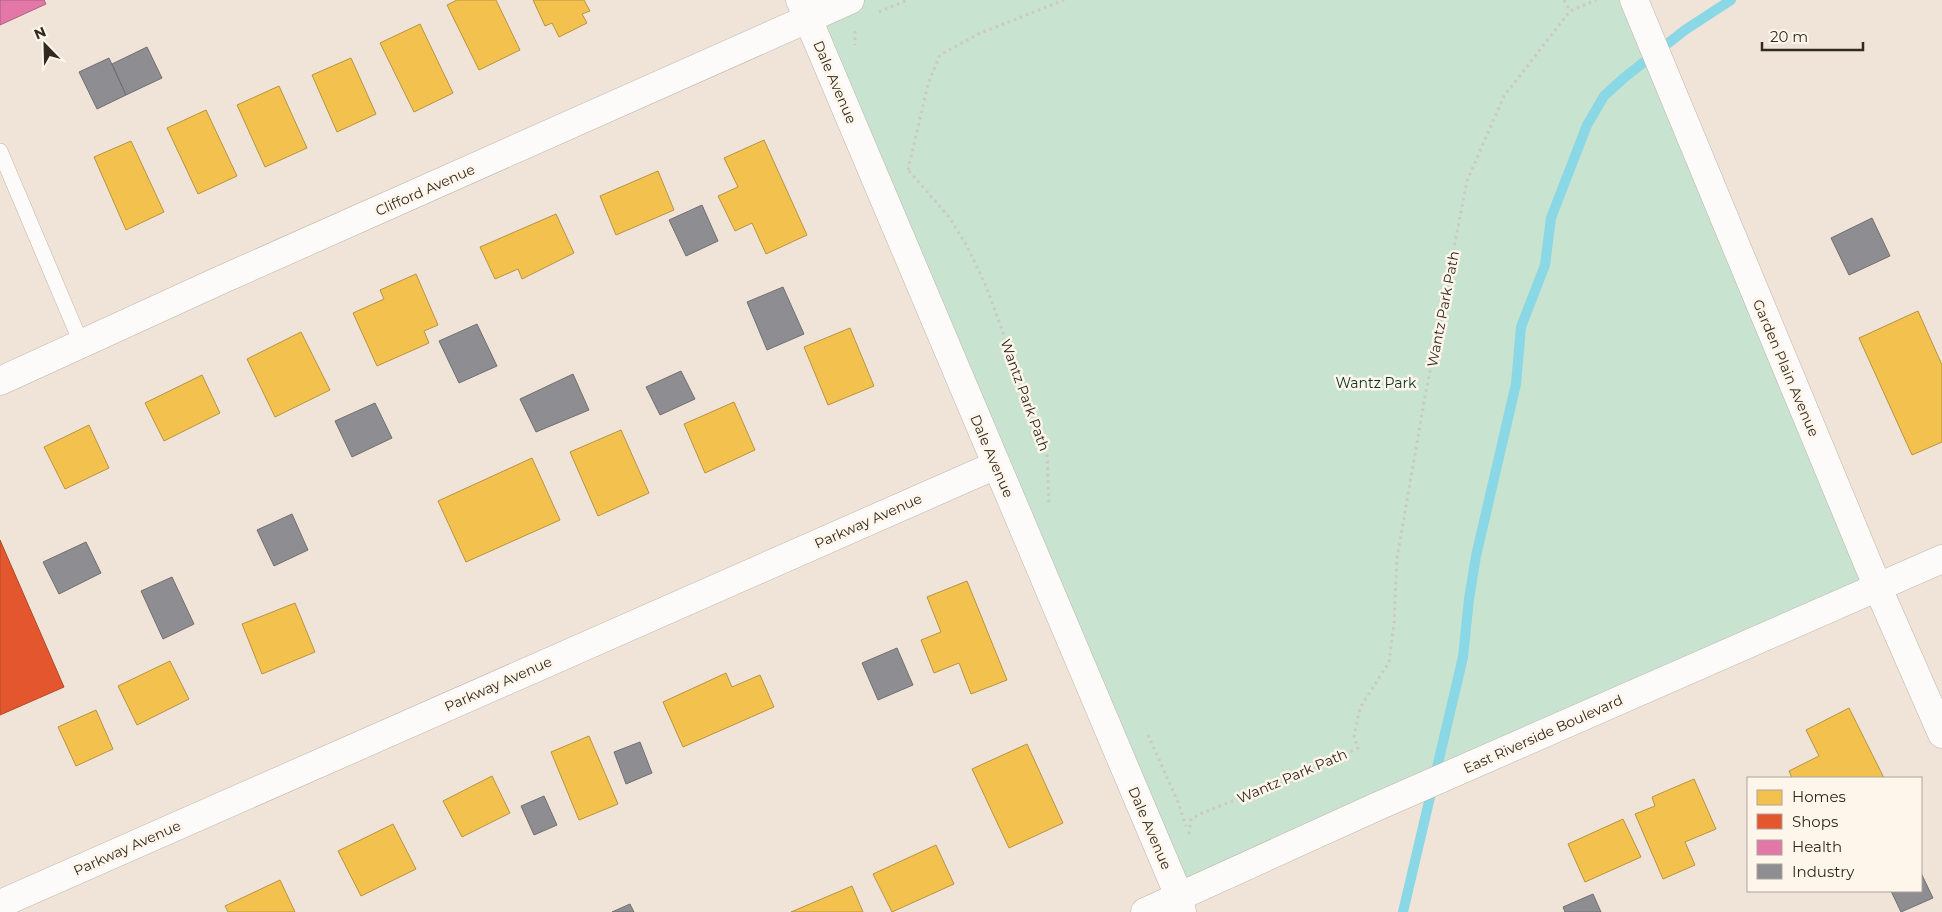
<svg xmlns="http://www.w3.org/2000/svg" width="1942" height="912" viewBox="0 0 1942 912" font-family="Montserrat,sans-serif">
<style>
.green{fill:#c8e3cf}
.homes{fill:#f2c14e;stroke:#b89340}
.shops{fill:#e4572e;stroke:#af492a}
.health{fill:#e377a8;stroke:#ae607f}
.industry{fill:#8d8d92;stroke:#726f70}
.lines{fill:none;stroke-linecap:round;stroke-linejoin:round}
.stream{stroke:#8ad7e6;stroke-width:10}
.service-casing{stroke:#bdb4aa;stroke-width:16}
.minor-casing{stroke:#bdb4aa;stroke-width:29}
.primary-casing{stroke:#bdb4aa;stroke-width:29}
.path{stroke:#cdc8c4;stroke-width:3;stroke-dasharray:2.5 4;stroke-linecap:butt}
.service{stroke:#fdfbf9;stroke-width:15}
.minor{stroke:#fdfbf9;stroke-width:28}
.primary{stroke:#fdfbf9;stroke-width:28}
.labels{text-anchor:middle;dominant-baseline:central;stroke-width:5;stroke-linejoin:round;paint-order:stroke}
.street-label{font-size:14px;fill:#322920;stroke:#fef5eb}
.park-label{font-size:14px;fill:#083524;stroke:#fef5eb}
</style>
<rect width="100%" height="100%" fill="#f0e4d8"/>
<!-- green -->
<path class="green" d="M850 0H1628L1878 588 1179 896 809 19Z"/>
<!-- homes -->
<path class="homes" d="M457 0H496L520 50 479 70 447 5Z
M533 0H584L590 11 582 14 587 23 559 37 552 23 545 26Z
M420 24 453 93 414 112 380 43Z
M351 58 376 114 337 132 312 75Z
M279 86 307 148 265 167 237 105Z
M206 110 237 176 198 194 167 128Z
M764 140 807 235 766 254 752 223 735 231 718 196 738 187 724 158Z
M131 141 164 212 126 230 94 157Z
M658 171 674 210 616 235 600 196Z
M556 214 574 253 522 279 518 269 495 279 480 247Z
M416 274 438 325 424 331 429 343 377 366 353 313 384 299 380 290Z
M1918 311 1942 365V442L1912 455 1859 338Z
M850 328 874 386 828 405 804 347Z
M301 332 330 390 275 417 247 359Z
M202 375 220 413 164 441 145 403Z
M734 402 755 450 705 473 684 424Z
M89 425 109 468 65 489 44 447Z
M621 430 649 493 598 516 570 452Z
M532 458 560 520 466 562 438 501Z
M967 581 1007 680 971 694 959 663 934 673 921 640 941 632 927 597Z
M295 603 315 652 262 674 242 624Z
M170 661 189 699 137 725 118 686Z
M726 673 732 687 760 675 774 707 683 747 663 702Z
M1849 708 1884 778H1792L1789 771 1819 756 1806 730Z
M96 710 113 749 76 766 58 727Z
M589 736 618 804 579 820 551 752Z
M1027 744 1063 823 1009 848 972 769Z
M492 776 510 813 462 837 443 801Z
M1694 779 1716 829 1685 842 1695 865 1663 879 1635 814 1655 806 1652 797Z
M1623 819 1641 857 1585 882 1568 844Z
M393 824 416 869 361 896 338 851Z
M936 845 954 884 892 912 873 874Z
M280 880 295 912H228L225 906Z
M852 886 863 912H791Z"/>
<!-- shops -->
<path class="shops" d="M0 540 64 687 0 715Z"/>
<!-- health -->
<path class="health" d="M0 0H44L46 4 0 25Z"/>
<!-- industry -->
<path class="industry" d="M147 47 162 78 126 95 112 64Z
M109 58 126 95 97 109 79 72Z
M702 205 718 241 686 256 669 220Z
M1872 218 1890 256 1849 275 1831 238Z
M783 287 804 334 767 350 747 302Z
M477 324 497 366 459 383 439 341Z
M681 371 695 399 660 415 646 387Z
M573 374 589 410 536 432 520 399Z
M375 403 392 438 352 457 335 421Z
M292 514 308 550 274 566 257 530Z
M86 542 101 573 59 594 43 562Z
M172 577 194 624 163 639 141 591Z
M897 648 913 685 878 700 862 663Z
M640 742 652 773 626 784 614 752Z
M544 796 557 825 534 835 521 806Z
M1921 873 1933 898 1901 912 1891 891H1921Z
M1593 894 1601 912H1565L1563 907Z
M630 904 634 912H612Z"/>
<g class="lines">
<!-- stream -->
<path class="stream" d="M1403 912 1463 657 1469 599 1476 556 1516 384 1521 327 1545 265 1551 218 1587 125 1604 96 1625 77 1685 30 1731 0"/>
<!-- service casing -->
<g class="service-casing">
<path id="service" d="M0 151 82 345"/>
</g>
<!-- minor casing -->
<g class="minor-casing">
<path id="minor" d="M800 0 1179 896 1182 912
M1634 0 1878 588 1942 734
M0 381 223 279 850 0
M0 904 996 465"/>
</g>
<!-- primary casing -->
<g class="primary-casing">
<path id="primary" d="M1145 912 1376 807 1942 559"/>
</g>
<!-- path -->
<path class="path" d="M1564 0 1570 11
M879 12 907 0
M855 31V45
M908 170 928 84 940 55 978 34 1064 0
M909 171 949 217 967 246 986 286 1047 454 1049 505
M1148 735 1178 802 1186 826
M1189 834 1191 819 1202 813 1309 771 1358 748 1354 736 1360 708 1389 662 1394 623 1397 558 1425 397 1467 181 1504 96 1570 11 1596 0"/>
<!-- service -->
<use href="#service" class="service"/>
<!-- minor -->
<use href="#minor" class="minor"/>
<!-- primary -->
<use href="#primary" class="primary"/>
</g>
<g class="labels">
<!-- street labels -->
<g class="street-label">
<text transform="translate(835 82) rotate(67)">Dale Avenue</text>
<text transform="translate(425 190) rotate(-24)">Clifford Avenue</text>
<text transform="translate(1443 309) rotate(-79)">Wantz Park Path</text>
<text transform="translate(1786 368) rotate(67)">Garden Plain Avenue</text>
<text transform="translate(1025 395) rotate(70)">Wantz Park Path</text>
<text transform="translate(992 456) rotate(67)">Dale Avenue</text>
<text transform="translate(868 521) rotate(-24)">Parkway Avenue</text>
<text transform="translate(498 684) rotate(-24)">Parkway Avenue</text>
<text transform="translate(1543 734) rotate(-24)">East Riverside Boulevard</text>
<text transform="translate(1292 776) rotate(-23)">Wantz Park Path</text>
<text transform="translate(1150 828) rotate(67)">Dale Avenue</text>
<text transform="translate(127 848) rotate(-24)">Parkway Avenue</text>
</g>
<!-- park labels -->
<g class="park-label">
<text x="1376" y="383">Wantz Park</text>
</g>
</g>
<!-- legend -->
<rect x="1747" y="777" width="175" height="115" fill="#fef5eb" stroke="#aca39a"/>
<rect x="1757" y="790" width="25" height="15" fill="#f2c14e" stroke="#aca39a"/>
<text x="1792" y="802" font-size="15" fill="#322920">Homes</text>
<rect x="1757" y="814" width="25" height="15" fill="#e4572e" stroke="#aca39a"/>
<text x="1792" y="827" font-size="15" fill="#322920">Shops</text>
<rect x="1757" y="840" width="25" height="15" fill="#e377a8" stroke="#aca39a"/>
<text x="1792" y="852" font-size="15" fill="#322920">Health</text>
<rect x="1757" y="864" width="25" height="15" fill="#8d8d92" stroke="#aca39a"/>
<text x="1792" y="877" font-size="15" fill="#322920">Industry</text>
<!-- north arrow -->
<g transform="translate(45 45) rotate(337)" stroke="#fef5eb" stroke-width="4" paint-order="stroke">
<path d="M0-4L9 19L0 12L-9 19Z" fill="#322920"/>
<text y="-8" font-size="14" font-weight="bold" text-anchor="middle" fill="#322920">N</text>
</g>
<!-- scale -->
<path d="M1762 42v8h101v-8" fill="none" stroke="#322920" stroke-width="2.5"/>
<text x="1770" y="42" font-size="15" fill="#322920" stroke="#fef5eb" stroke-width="4" paint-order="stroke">20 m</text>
</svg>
